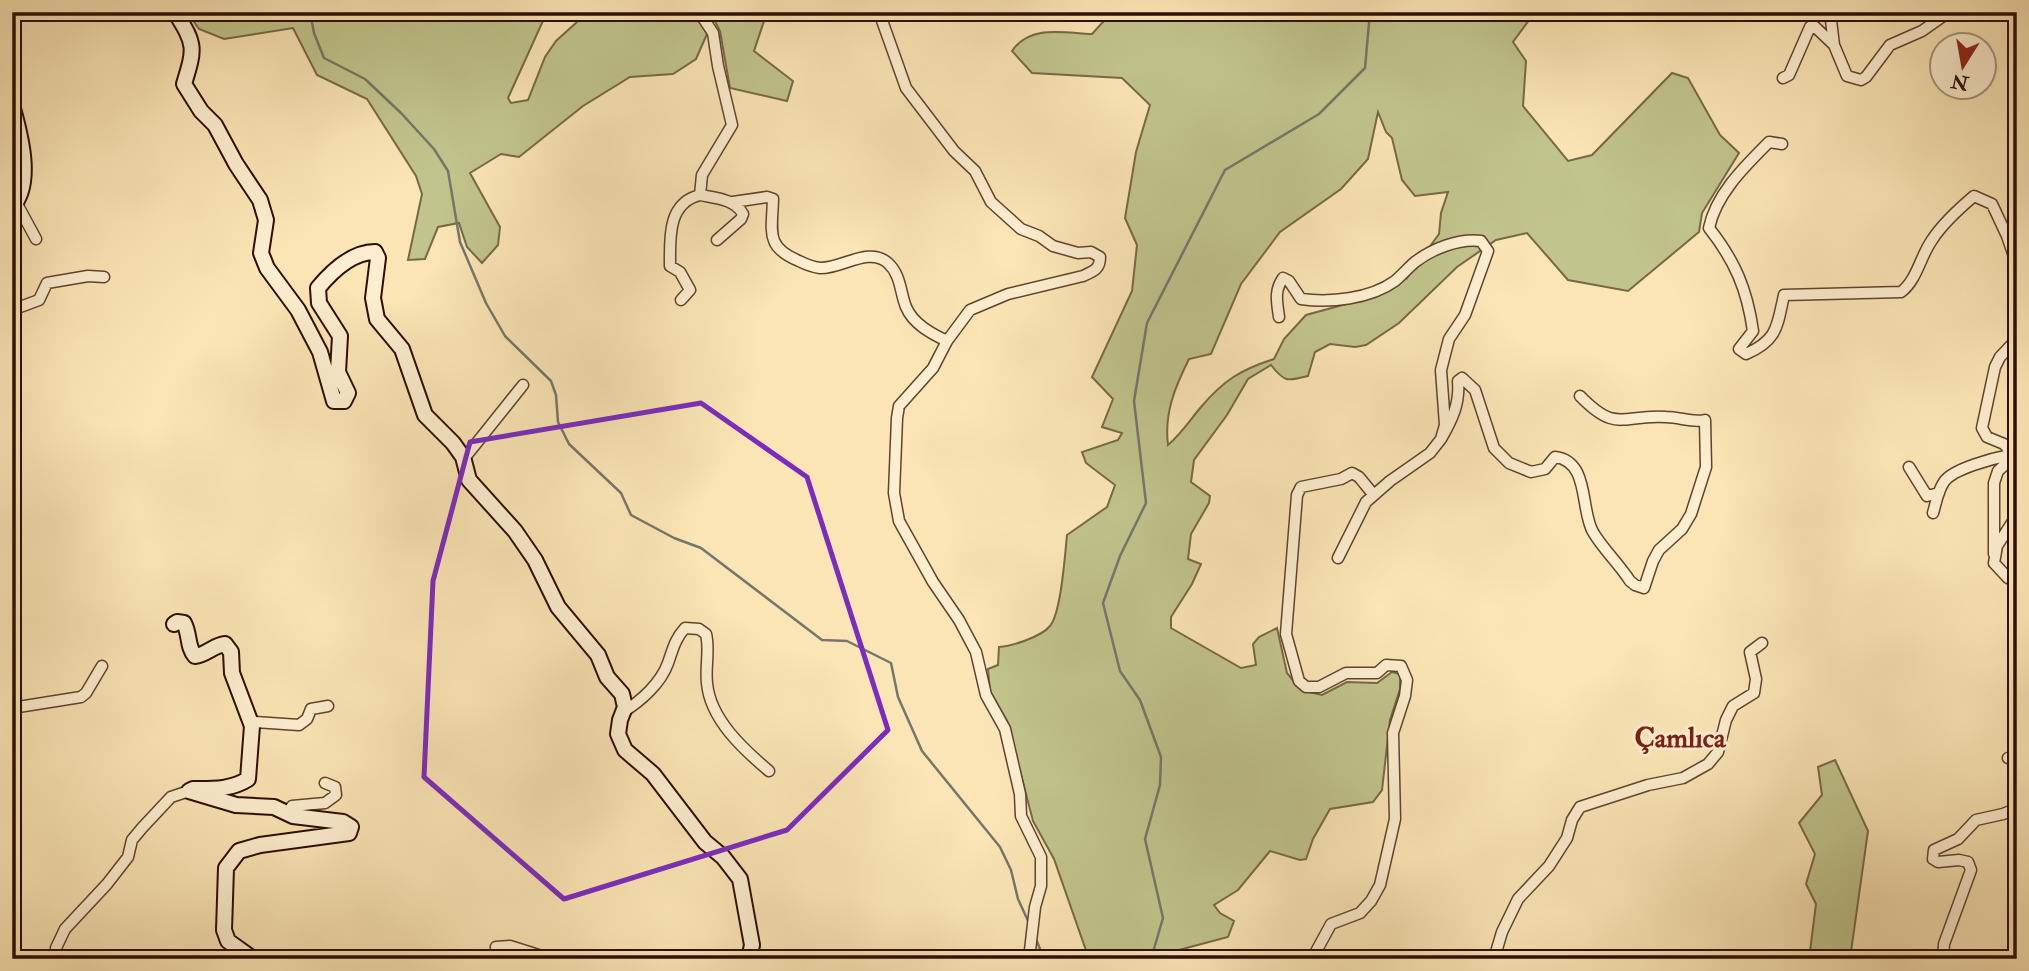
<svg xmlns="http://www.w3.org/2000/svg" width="2029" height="971" viewBox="0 0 2029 971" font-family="'IM FELL Double Pica',serif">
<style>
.green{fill:#c1c48c;stroke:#776846;stroke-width:2;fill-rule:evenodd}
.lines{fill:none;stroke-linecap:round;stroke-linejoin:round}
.stream{stroke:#73776d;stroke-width:2.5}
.street-casing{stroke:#60432d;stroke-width:13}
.secondary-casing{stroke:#2d0d00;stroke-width:18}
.street{stroke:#fceecf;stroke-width:10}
.secondary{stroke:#fceecf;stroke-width:14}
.marked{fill:none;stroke:#7b2cbf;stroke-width:5;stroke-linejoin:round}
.labels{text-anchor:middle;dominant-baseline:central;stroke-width:6;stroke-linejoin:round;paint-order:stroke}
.district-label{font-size:28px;font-weight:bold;fill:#7a1f14;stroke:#fceecf}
</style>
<rect width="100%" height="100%" fill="#fbe5b5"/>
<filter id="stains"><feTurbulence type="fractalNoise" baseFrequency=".00286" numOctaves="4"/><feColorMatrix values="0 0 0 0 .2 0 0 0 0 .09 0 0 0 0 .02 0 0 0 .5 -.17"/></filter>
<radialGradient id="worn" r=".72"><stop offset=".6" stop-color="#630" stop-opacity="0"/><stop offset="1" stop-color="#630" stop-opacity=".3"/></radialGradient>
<!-- green -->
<path class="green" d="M187 12H547L508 98 511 103 528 100 545 57 556 41 588 12H694L707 34 696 59 673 74 630 77 583 106 519 157 501 154 470 173 500 227 498 245 482 263 467 247 459 223 438 227 425 259 408 260 422 194 416 176 367 99 317 75 293 28 224 39 199 29Z
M710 12H767L754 51 793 81 787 101 730 88 720 31Z
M1112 12H1535L1513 42 1526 61 1523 106 1568 161 1592 155 1672 73 1688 78 1720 135 1739 153 1702 213 1699 232 1628 291 1568 280 1527 233 1496 240 1457 267 1399 323 1366 345 1355 347 1330 344 1315 352 1308 376C1288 381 1285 383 1271 365L1248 379 1227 415 1194 460 1191 482 1210 496 1209 503 1191 534 1188 559 1201 564 1192 584 1171 617V628L1241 668 1256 665 1253 644 1259 637 1277 628 1287 673 1301 690 1322 695 1347 682 1377 683 1392 672 1400 674V689L1390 720 1382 790 1373 802 1330 809 1313 839 1306 859 1300 860 1270 851 1238 890 1214 905 1220 913 1234 921 1228 937 1179 950 1161 959H1089L1054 859 1033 821 1007 721 990 691 988 669 998 665 999 647C1012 646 1041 637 1050 626 1061 613 1065 555 1067 535L1107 507 1115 485 1086 463 1082 452 1118 440 1122 433 1102 427 1113 399 1092 377 1132 291 1137 245 1125 218 1136 152 1150 105 1122 78 1032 73 1012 51C1030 24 1064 33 1092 34ZM1378 112 1386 132 1392 138 1402 180 1415 196 1448 192 1441 213 1439 234 1407 278 1392 288 1361 300 1306 315 1284 339 1274 359C1240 370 1224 380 1201 407 1190 420 1181 434 1168 445 1164 413 1175 387 1189 359L1211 354 1241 284 1280 232 1341 189 1368 159Z
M1835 760 1868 831 1850 959H1809L1816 904 1806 884 1815 854 1799 823 1822 795 1818 767Z"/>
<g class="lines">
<!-- stream -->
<path class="stream" d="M310 12 314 33 324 58 365 79 401 113 434 149 448 171 460 242 486 303 505 336 551 381 556 395 558 422 569 444 621 493 631 515 674 538 701 548 822 640 847 641 891 663 898 697 922 751 1000 847 1011 870 1018 899 1029 923
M1036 939 1044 959
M1151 959 1163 918 1145 839 1160 785 1161 757 1140 700 1120 671 1103 603 1120 556 1146 503 1134 401 1147 323 1225 170 1319 114 1365 68 1370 12"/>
<!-- street casing -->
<g class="street-casing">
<path id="street" d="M879 12 906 88 954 151 975 171 991 202 1021 229 1039 236 1053 246 1078 253 1091 252 1100 257C1100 269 1094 271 1083 276L1008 294 970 310 947 341 933 368 899 406 897 418 894 493 899 521 933 582 959 620 976 652 986 695 1005 729 1020 794 1021 816 1041 857V886L1035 907 1029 959
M1830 12 1834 45 1847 76 1861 80 1866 77 1890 45 1922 31 1949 12
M1783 78 1789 75 1810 27 1813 25 1834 45
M1782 144 1769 142C1745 166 1716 194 1709 228 1735 261 1747 289 1753 331L1739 349 1746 354C1778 340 1777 326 1784 295L1901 292C1917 280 1920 257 1932 240 1941 226 1961 207 1974 196L1992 204 2007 236 2017 265
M12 172 15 175 23 171
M700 195C715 198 735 199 743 214L741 219 717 240
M16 202 36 239
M733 202 767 197 773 199C772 232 765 247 799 261 805 264 813 267 820 268 841 269 869 246 888 263 901 275 900 292 906 307 913 324 932 334 947 341
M681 300 690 290 680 272 670 266C670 239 667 203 700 195L702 175 732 125 718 66 713 33 699 12
M12 310 39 300 47 283 88 276 104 277
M1279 317C1277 302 1274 291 1283 278L1289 281 1301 299C1330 303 1370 299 1395 281 1402 275 1408 268 1415 262 1432 249 1459 238 1481 241L1488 251 1465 315 1449 339 1441 370 1445 425 1441 439 1430 453 1390 481 1366 502 1338 558
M1441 439C1452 420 1460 404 1458 381L1462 378 1475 390 1494 448 1509 463 1531 472 1545 469 1555 457C1590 461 1580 510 1593 532 1603 549 1619 564 1630 581L1635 585 1644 588 1653 561 1659 550 1682 529 1691 514 1706 467 1705 420C1692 423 1680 417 1666 417 1622 414 1617 434 1580 396
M463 460 523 385
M1909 467 1927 496 1939 493
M1933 513C1936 503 1938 490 1944 482 1952 469 1994 458 2010 455
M2017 515 1997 546 1994 563 2008 578 2017 582
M1994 554V483L1998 471 2009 461 2010 451 2004 444 1987 437 1982 428 1995 367 2000 357 2017 339
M12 708 81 697 86 693 102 666
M623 712C641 701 661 683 668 663 673 649 675 639 685 628L699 629 706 634C710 650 705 667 707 683 710 719 743 749 769 771
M252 726 255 722 299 725 307 719 311 709 328 706
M2008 758 2017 756
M288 813 292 806 325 803 336 795 335 787 325 783
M59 959 56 948 65 929 107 884 128 857 132 840 142 828 171 797 189 791
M496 959V947L510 946 551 959
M1312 959 1331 924 1360 913 1371 901 1380 885 1395 819 1393 733 1405 696 1407 680 1401 666 1386 665 1377 673H1346L1319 687H1306L1299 681 1286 634 1297 495 1301 487 1341 479 1352 473 1359 477 1373 494
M1494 959 1502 932 1518 899 1549 866 1567 838 1572 820 1580 807 1648 785 1683 778 1708 764 1718 752 1726 720 1733 706 1754 693 1756 679 1750 652 1762 643
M1943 959 1944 944 1971 870 1968 862 1959 860 1938 862 1933 859 1934 850 1958 839 1976 820 2003 814 2013 810 2017 805"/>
</g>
<!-- secondary casing -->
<g class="secondary-casing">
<path id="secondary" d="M175 12C196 45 195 48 184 84L201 111 215 125 236 164 260 200 266 220 261 253 267 268 298 310 320 352 334 401H344L348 393 338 372 340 336 319 303 318 288C332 271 352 252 375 252L378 258 373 298 377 319 402 349 425 415 453 443 463 457 469 480 515 531 535 560 558 607 598 655 607 677 622 694 625 707 620 720 618 734 625 750 653 774 705 842 723 857 740 879 752 945 749 959
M12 105C20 133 34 184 12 207
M174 624 177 622 184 623C190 634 187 647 195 656 206 655 214 645 225 644L231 652 232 673 252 726 248 779C231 790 212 789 193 789L189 791 236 805 274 807 293 816 343 822 351 827 349 833 260 845 239 851 226 868 224 930 228 941 253 959"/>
</g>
<!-- street -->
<use href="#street" class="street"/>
<!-- secondary -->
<use href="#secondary" class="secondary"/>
</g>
<!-- marked area -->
<path class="marked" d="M701 403 807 477 888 730 787 830 564 899 424 777 433 581 470 442Z"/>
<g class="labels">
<!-- district labels -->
<g class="district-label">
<text x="1680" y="738">Çamlıca</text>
</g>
</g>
<!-- margin -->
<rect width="2029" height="971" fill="none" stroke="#fbe5b5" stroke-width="42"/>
<rect x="14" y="14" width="2001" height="943" fill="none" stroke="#2d0d00" stroke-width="3.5"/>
<rect x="21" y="21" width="1987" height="929" fill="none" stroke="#2d0d00" stroke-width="2"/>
<!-- north arrow -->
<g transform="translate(1963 66) rotate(191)"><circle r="33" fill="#fceecf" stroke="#a9947c" stroke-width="2"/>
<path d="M0-5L12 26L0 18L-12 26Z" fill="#8f2418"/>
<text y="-10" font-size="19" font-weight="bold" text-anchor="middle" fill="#2d0d00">N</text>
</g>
<rect width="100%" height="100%" filter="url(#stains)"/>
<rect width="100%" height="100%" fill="url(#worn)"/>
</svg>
